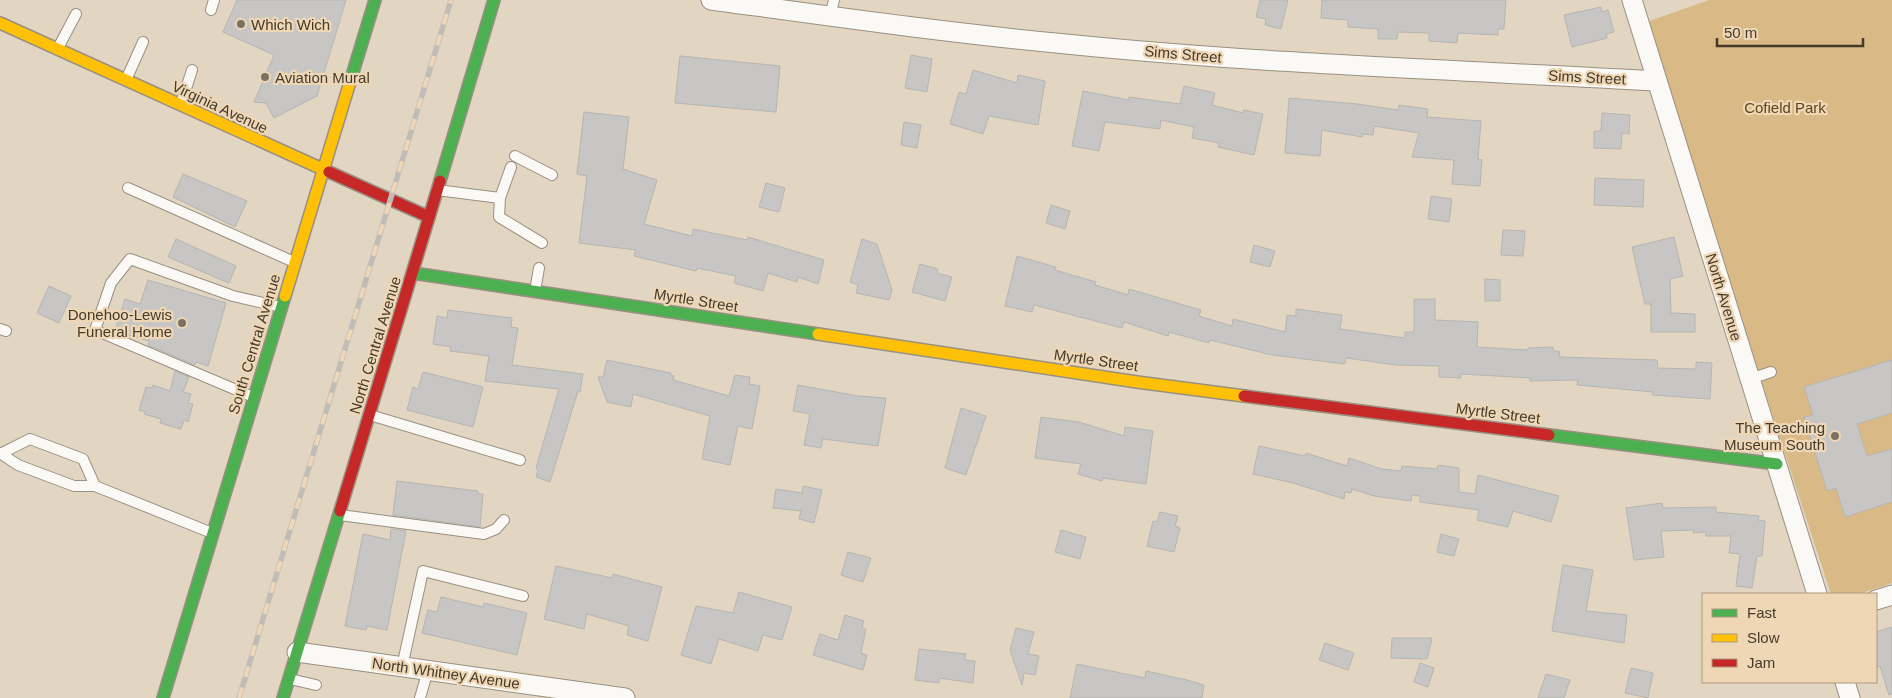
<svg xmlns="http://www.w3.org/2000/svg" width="1892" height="698" viewBox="0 0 1892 698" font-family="Arial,sans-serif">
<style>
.green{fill:#d9b986}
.building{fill:#c8c6c4;stroke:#b6b5b2}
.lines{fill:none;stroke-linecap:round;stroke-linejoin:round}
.lane-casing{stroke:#999081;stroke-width:12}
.street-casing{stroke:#999081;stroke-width:21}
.fast-casing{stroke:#999081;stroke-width:14}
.slow-casing{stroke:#999081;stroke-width:14}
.jam-casing{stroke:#999081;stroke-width:14}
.path{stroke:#ddd8d2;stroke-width:3;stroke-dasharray:1 4;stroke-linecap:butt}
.lane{stroke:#fbf9f6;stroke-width:10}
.street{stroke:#fbf9f6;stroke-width:19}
.fast{stroke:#4caf50;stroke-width:11}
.slow{stroke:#ffc107;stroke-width:11}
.jam{stroke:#c62828;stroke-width:11}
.rail-casing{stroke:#c0bdb9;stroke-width:5.5}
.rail{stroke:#efd7b5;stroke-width:4;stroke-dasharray:11;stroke-linecap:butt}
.poi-dot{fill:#7b7161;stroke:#efd7b5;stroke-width:2}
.labels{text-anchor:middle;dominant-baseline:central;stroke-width:4.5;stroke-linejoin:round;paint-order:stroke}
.poi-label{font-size:15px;fill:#443b2d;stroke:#efd7b5;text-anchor:start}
.street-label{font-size:15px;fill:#443b2d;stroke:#efd7b5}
.park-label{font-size:15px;fill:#5d451e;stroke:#efd7b5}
</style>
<rect width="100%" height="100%" fill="#e2d5c2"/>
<!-- green -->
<path class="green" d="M1709 0H1892V583L1859 594H1831L1644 23Z"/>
<!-- building -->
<path class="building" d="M237 0H346L317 96 274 118 266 103 254 102 274 55 223 32Z
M1260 0H1288L1281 29 1265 25 1266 19 1256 17Z
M1322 0H1506L1504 29H1498V35L1458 33 1457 43 1429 41V33L1398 32 1397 39H1378V29L1348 27V20L1321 18Z
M1601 7 1602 12 1608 10 1614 32 1606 34 1607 38 1572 47 1564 15Z
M911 55 932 59 927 92 905 88Z
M680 56 780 66 776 112 675 103Z
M973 70 1017 83 1018 75 1045 81 1038 125 989 116 983 134 950 124 959 92 966 94Z
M1184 86 1215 93 1212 105 1243 113 1244 110 1263 114 1254 155 1218 147 1219 143 1192 138 1194 127 1161 120 1160 129 1105 122 1099 151 1072 146 1083 91 1129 100V97L1180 104Z
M1289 98 1357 104 1398 110 1399 105 1428 109 1427 117 1481 121 1478 159 1482 160 1480 186 1452 184 1454 160 1412 157 1419 133 1374 126 1373 135 1363 134 1362 137 1322 130 1320 156 1285 153Z
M584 112 629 117 623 169 657 180 644 224 692 236 693 229 747 240 748 237 824 260 818 284 798 277 797 282 768 273 763 291 734 283 736 276 697 268 696 271 634 256 636 250 579 243 587 176 577 174Z
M1602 113 1630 115 1629 134 1622 133 1621 149 1594 148V131H1601Z
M904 122 921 125 917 148 901 145Z
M183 174 247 201 235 227 173 197Z
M1595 178 1644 180 1643 207 1594 205Z
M766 183 785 188 779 212 759 207Z
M1431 196 1452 199 1449 222 1428 219Z
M1051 205 1070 211 1065 229 1046 223Z
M1503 230 1525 231 1523 256 1501 255Z
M1674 237 1683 276 1670 279 1671 313 1695 314V332H1651V304H1645L1632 247Z
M176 239 236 266 229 283 168 257Z
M862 239 877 244 892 290 889 300 856 293 858 285 850 282Z
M1254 245 1275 251 1270 267 1250 262Z
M1017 256 1056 267 1055 270 1096 282 1095 285 1128 295 1129 289 1201 310 1199 316 1232 326 1233 319 1285 332 1287 315 1296 316V309L1342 315 1340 329 1405 338V332H1414V299H1435V320L1478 322 1477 347 1528 350V348L1553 347V351H1559L1560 357 1657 360 1658 368 1696 369V362L1712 363 1710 399 1652 395 1653 392 1577 385 1578 380 1530 381V378L1461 374V378L1439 377V366L1396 365 1346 358 1345 364 1272 355 1210 340 1209 343 1169 332 1168 336 1124 322 1122 328 1034 305 1032 312 1005 306Z
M920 264 938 269 937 273 952 277 945 301 912 292Z
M1485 279 1500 280V301H1485Z
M148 280 226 303 208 366 196 362 195 365 148 345 149 341 115 331 125 299 140 304Z
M49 286 71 296 59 323 37 313Z
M448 310 512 318 511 327 518 328 512 365 583 374 580 392 578 391 550 482 536 477 538 470 536 468 559 389 485 381 489 356 450 351 451 347 433 344 437 316 447 318Z
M607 360 671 373 670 375 674 376 673 380 729 396 735 375 750 377 749 384 760 386 752 429 738 426 730 465 702 459 710 416 633 394 631 407 607 402 598 377H603Z
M1892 360V413L1857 424 1867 456 1892 449V502L1845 517 1836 488 1827 491 1804 417 1813 415 1804 387Z
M175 371 189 377 183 392 191 394 188 403 193 404 188 422 184 420 181 429 160 423 161 419 144 414 145 412 139 410 146 387 152 388 153 385 170 391Z
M423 372 483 387 473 427 407 410 413 387 418 389Z
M798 385 858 396 886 398 878 446 823 439 821 448 804 445 810 414 793 411Z
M961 408 986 416 966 475 945 468Z
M1041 417 1079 422 1124 436 1125 427 1153 431 1146 484 1103 478 1102 481 1078 474 1081 464 1035 458Z
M1259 446 1305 456 1306 453 1347 466 1349 458 1382 469 1401 471 1402 466 1437 469 1438 465 1459 468V492L1475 494 1478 475 1559 496 1551 522 1513 511 1508 527 1477 520 1479 510 1420 502V496L1412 495 1411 501 1374 496 1352 489 1351 493 1345 492 1344 499 1293 483 1253 474Z
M397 481 478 491V494H483L480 527 393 515Z
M803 486 822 490 814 523 799 519 801 511 773 508 776 489 802 493Z
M1662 503 1663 508 1716 507V512L1759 516 1758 520 1765 521 1762 556H1757L1752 588 1736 586 1740 554 1729 553 1731 536H1706V532L1693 533 1694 530 1661 531 1664 557 1634 560 1626 508Z
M1160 512 1178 516 1175 526 1180 528 1174 552 1147 546 1153 521 1157 522Z
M391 529 406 531 387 630 367 626 366 630 345 626 363 534 390 540Z
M1061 530 1086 537 1080 559 1055 552Z
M1441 534 1459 539 1454 556 1437 552Z
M848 552 871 558 863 582 841 575Z
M1563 565 1593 570 1586 611 1627 615 1624 643 1552 631Z
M556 566 612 578 613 574 662 587 648 641 627 635 629 626 587 614 584 629 544 619Z
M739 592 792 607 782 640 763 635 758 651 719 639 711 664 681 655 696 606 733 613Z
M441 597 483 607 484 603 527 613 517 655 422 633 428 610 437 612Z
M845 615 864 621 862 627 866 629 861 653 867 655 863 670 813 655 820 634 838 640Z
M1892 627V694L1889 695 1880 666 1876 668V632Z
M1016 628 1034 632 1028 654 1039 656 1035 675 1024 673 1022 685 1010 650Z
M1392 638H1432L1427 659 1391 658Z
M1325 643 1354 653 1348 670 1319 660Z
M919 649 966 654 965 660 975 661 973 683 939 678V683L915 680Z
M1420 663 1434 668 1428 687 1414 682Z
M1077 664 1145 678 1146 671 1187 680 1204 685 1202 698H1070Z
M1631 668 1653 673 1648 698 1625 693Z
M1546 674 1570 680 1564 698H1538Z"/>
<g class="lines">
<!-- lane casing -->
<g class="lane-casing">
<path id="lane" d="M211 10 214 0
M830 16 834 0
M58 48 76 14
M126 80 143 42
M181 104 192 70
M515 156 552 175
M128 188 294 262
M437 190 500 198 511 167
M500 198 499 217 542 243
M535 291 539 268
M0 329 6 331
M1750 379 1771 372
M253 397 95 330 111 283 130 259 233 296 281 307
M370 415 520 460
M0 453 18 465 74 486H95L212 533
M2 453 30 439 83 459 95 486
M340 515 484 534 496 529 504 520
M402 667 423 571 523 596
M290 679 316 685
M420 698 428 670"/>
</g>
<!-- street casing -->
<g class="street-casing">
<path id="street" d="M711 0C829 16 948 33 1066 44 1263 64 1460 70 1657 81
M1632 0 1817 594
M1876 600 1892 595
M297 652 625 698
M1845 682 1850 698"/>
</g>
<!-- fast casing -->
<g class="fast-casing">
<path id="fast" d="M350 82 375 0
M440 181 494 0
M413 273 818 334
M1549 435 1777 464
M163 698 285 296
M283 698 340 511"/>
</g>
<!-- slow casing -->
<g class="slow-casing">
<path id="slow" d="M0 23 329 172
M285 296 350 82
M818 334 1137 382 1244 396"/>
</g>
<!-- jam casing -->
<g class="jam-casing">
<path id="jam" d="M329 172 429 217
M1244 396 1549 435
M340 511 440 181"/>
</g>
<!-- path -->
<path class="path" d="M0 692 32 698"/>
<!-- lane -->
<use href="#lane" class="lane"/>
<!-- street -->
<use href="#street" class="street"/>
<!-- fast -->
<use href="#fast" class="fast"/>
<!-- slow -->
<use href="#slow" class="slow"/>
<!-- jam -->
<use href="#jam" class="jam"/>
<!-- rail casing -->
<g class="rail-casing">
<path id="rail" d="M239 698 451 0"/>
</g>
<!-- rail -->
<use href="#rail" class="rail"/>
</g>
<!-- markers -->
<g class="poi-dot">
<circle cx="241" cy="24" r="5"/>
<circle cx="265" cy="77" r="5"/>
<circle cx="182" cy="323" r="5"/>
<circle cx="1835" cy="436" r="5"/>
</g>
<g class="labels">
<!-- poi labels -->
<g class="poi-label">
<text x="251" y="24">Which Wich</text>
<text x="275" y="77">Aviation Mural</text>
<text x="172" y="314" text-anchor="end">Donehoo-Lewis<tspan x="172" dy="17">Funeral Home</tspan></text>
<text x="1825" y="427" text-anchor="end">The Teaching<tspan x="1825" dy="17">Museum South</tspan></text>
</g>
<!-- street labels -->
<g class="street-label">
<text transform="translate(1183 54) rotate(5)">Sims Street</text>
<text transform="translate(1587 77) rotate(3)">Sims Street</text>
<text transform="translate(220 107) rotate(25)">Virginia Avenue</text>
<text transform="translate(1724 297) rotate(73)">North Avenue</text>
<text transform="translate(696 300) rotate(9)">Myrtle Street</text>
<text transform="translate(254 344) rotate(-73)">South Central Avenue</text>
<text transform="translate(375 345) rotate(-73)">North Central Avenue</text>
<text transform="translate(1096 360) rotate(8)">Myrtle Street</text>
<text transform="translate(1498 413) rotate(7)">Myrtle Street</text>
<text transform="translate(446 673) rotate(8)">North Whitney Avenue</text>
</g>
<!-- park labels -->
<g class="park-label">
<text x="1785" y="107">Cofield Park</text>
</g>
</g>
<!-- legend -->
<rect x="1702" y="593" width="175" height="90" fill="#efd7b5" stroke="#ab997f"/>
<rect x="1712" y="609" width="25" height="8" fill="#4caf50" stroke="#ab997f"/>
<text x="1747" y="618" font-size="15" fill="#443b2d">Fast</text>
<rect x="1712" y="634" width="25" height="8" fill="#ffc107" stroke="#ab997f"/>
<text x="1747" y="643" font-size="15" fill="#443b2d">Slow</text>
<rect x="1712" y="659" width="25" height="8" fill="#c62828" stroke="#ab997f"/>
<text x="1747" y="668" font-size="15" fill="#443b2d">Jam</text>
<!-- scale -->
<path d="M1717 38v8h146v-8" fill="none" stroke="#443b2d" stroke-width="2.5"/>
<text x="1724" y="38" font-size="15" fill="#443b2d" stroke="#efd7b5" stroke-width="4" paint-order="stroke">50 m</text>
</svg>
